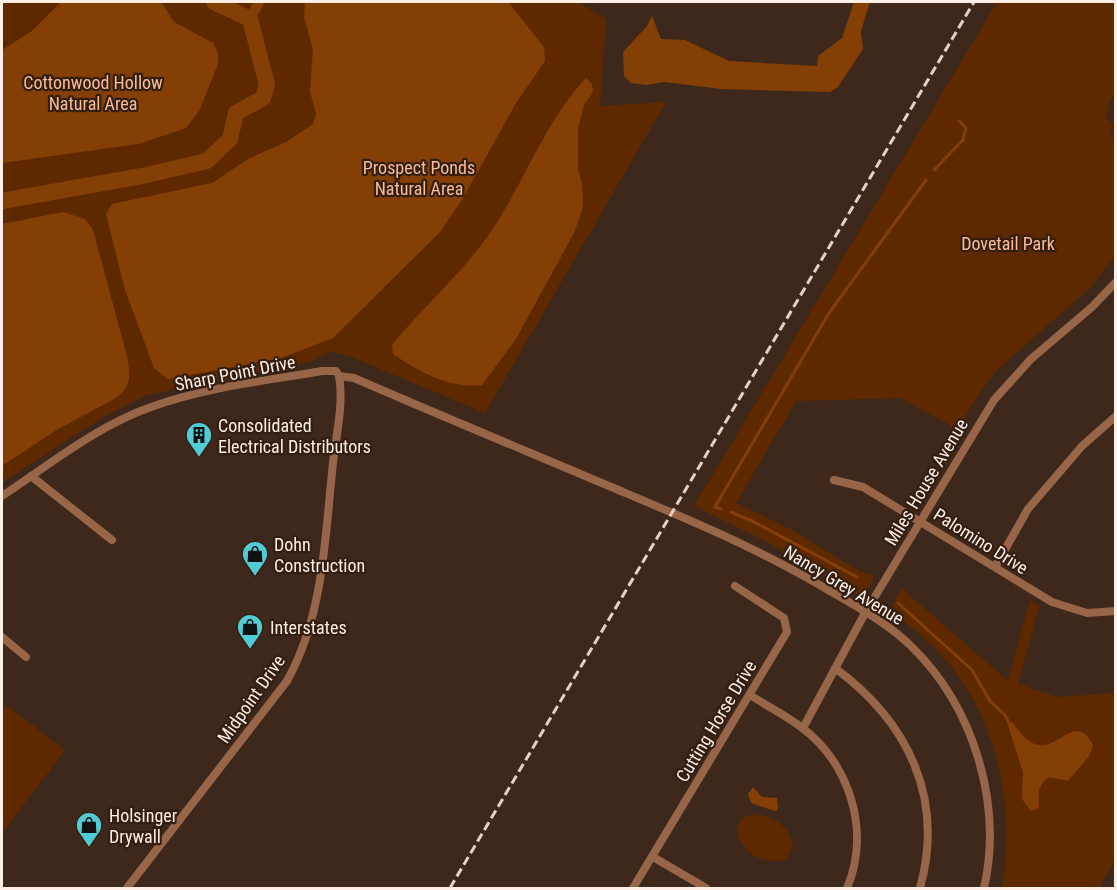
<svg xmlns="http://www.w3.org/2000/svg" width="1117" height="890" viewBox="0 0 1117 890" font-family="'Roboto Condensed',sans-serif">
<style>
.green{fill:#5f2900}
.water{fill:#843f05}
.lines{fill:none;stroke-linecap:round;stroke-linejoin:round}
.stream{stroke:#843f05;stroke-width:3}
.canal{stroke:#843f05;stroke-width:10}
.river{stroke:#843f05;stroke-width:16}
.minor{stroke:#976547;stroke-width:8}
.rail{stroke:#e1d1c9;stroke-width:3;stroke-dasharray:9 4.5;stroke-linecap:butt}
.labels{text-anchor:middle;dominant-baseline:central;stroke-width:4.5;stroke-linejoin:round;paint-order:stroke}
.park-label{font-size:18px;fill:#f9bc98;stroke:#331e11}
.street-label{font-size:18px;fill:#feefe7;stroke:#331e11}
.poi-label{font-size:18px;fill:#feefe7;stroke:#331e11;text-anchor:start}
</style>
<rect width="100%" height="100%" fill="#3e281b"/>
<!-- green -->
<path class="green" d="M2 2H578L606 19 600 106 666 102 485 413 354 358 331 351 312 361 147 395 103 417 2 483Z
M997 2H1115V95L1111 98 1106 115 1114 127 1110 134 1115 139V256L1091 287 996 371 978 395 958 429 900 398 796 401 736 503 790 529 859 571 874 576 863 598 771 544 694 506Z
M901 588 1008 681 1030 600 1039 606 1018 684 1058 697 1115 693V860L1099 888H1002C1014 815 1002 736 957 674 939 649 914 629 891 610Z
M6 705 65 750 2 833V710Z
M750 815C770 814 789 825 793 845L787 858C765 868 737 851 737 826L741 819Z"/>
<!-- water -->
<path class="water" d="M61 2H161L174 22 213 43 218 53V64L199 111 186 128 138 144 2 163V50L32 31Z
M305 2H508L544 47 545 61 516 103 462 200 440 232 333 338 281 358 168 379 154 368 125 290 106 214 112 204 212 183 248 159 286 142 313 124 316 114 310 92 313 49 304 17Z
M854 2H870L861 31 863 49 838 87 830 92 721 89 664 82 646 85 631 83 624 76 623 52 647 26 652 16 661 39 685 40 729 61 817 66 818 56 842 38Z
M586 78 592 84 593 92 584 105 578 128V169L582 184 583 206 575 231 516 339 482 385C451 389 419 372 393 354L392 345C427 302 470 267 499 219 528 173 548 118 586 78Z
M63 212 85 219 93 230 128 360C130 377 131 387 116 398L58 429 2 466V224Z
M1012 722C1020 733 1030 748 1046 745 1061 742 1080 715 1093 746L1089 756 1068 781 1049 777C1037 786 1038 794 1039 808L1031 811 1022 799 1023 773 1008 725Z
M753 787 762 797 777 798 778 810 775 811 751 803 748 794Z"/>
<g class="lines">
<!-- stream -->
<path class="stream" d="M934 170 963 140 966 128 959 121
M721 509 715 507 829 313 926 180
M731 512 754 522 857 577
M898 603 972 670 990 701 1005 715 1009 723"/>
<!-- canal -->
<path class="canal" d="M250 19 259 2"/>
<!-- river -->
<path class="river" d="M2 201 142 176 207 161 230 139 236 113 263 98 267 85 250 19 214 2"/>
<!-- minor -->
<path class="minor" d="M339 376 354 378C439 415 524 450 609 486 680 516 751 545 818 584 850 603 886 621 912 647 974 708 1003 804 984 888
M31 476 112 540
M834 480 863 487 1052 602 1087 613 1116 611
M2 496C49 465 97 426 151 407 206 387 265 381 322 371H336L339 376C344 403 336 436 333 463 325 536 324 615 287 681L127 888
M995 567 1028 509 1082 446 1116 416
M2 637 26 657
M835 668C908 722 945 798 920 888
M750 695C767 706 785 715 801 727 850 763 871 832 847 888
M803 728 865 613 994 400 1031 359 1092 307 1116 282
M653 857 706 888
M633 888 787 632 784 618 735 586"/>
<!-- rail -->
<path class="rail" d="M450 888 974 2"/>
</g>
<!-- icons -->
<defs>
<g id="building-pin" transform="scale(1.35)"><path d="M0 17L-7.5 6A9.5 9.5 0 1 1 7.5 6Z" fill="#51ccd4" stroke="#331e11"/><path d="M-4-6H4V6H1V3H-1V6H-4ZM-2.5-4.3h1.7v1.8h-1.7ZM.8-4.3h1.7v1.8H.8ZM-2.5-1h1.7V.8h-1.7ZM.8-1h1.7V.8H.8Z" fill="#111"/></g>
<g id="shop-pin" transform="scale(1.35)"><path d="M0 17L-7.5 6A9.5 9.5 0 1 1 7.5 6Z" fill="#51ccd4" stroke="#331e11"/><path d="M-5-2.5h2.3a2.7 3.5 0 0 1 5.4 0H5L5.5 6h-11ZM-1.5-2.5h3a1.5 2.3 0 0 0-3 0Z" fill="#111"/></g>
</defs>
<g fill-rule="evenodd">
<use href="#building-pin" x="199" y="435"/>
<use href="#shop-pin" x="255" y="554"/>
<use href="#shop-pin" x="250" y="627"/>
<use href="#shop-pin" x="89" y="825"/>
</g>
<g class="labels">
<!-- park labels -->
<g class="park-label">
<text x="93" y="82">Cottonwood Hollow<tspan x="93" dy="21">Natural Area</tspan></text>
<text x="419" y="167">Prospect Ponds<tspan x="419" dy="21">Natural Area</tspan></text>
<text x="1008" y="243">Dovetail Park</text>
</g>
<!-- street labels -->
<g class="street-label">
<text transform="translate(235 373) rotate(-11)">Sharp Point Drive</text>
<text transform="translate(926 482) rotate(-59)">Miles House Avenue</text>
<text transform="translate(981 541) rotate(32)">Palomino Drive</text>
<text transform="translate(844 585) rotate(31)">Nancy Grey Avenue</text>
<text transform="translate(251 699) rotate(-55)">Midpoint Drive</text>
<text transform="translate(716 721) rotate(-59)">Cutting Horse Drive</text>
</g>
<!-- poi labels -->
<g class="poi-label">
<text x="218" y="425">Consolidated<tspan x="218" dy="21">Electrical Distributors</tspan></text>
<text x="274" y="544">Dohn<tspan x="274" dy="21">Construction</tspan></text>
<text x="270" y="627">Interstates</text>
<text x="109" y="815">Holsinger<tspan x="109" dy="21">Drywall</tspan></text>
</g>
</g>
<!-- border -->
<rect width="1117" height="890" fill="none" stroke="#feefe7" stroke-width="6"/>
</svg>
